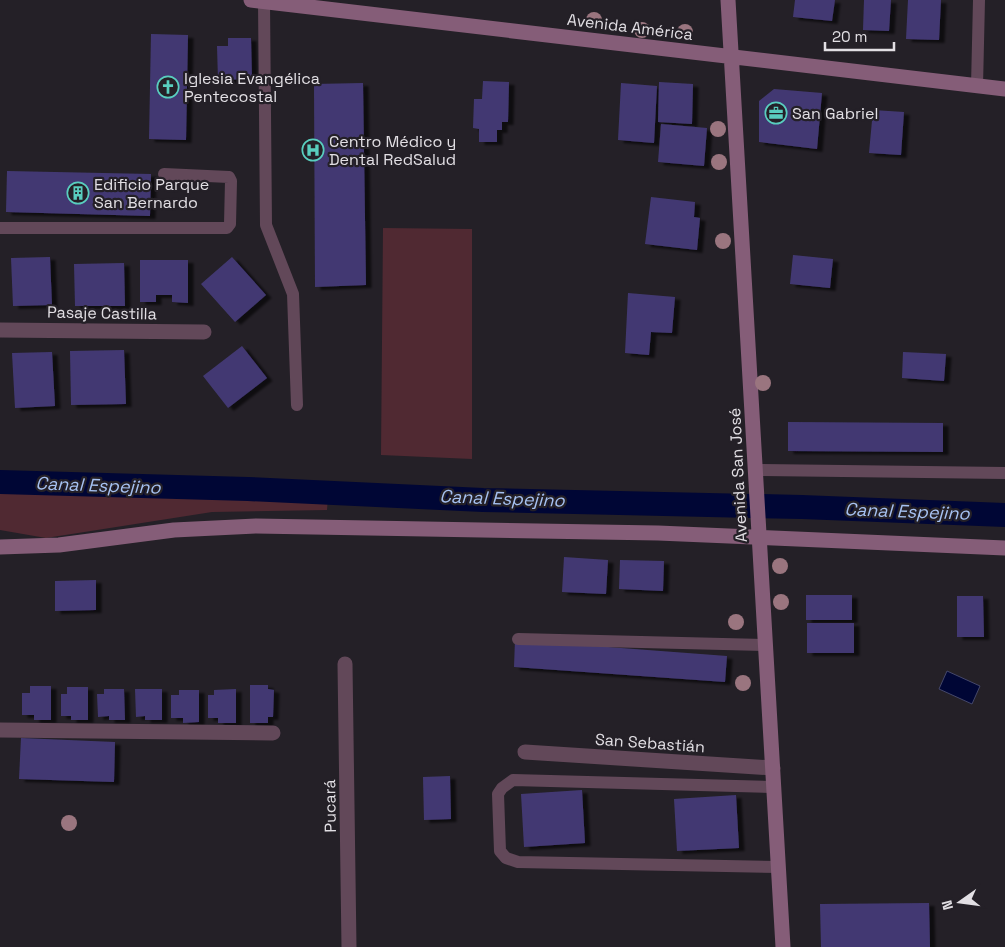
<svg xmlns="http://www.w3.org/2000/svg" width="1005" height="947" viewBox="0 0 1005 947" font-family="'Space Grotesk',sans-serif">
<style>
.green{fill:#502932}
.water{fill:#000635;stroke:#44476a}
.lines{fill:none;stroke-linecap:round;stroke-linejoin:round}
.canal{stroke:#000635;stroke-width:24}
.building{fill:#423972;filter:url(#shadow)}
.lane{stroke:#624859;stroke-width:12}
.street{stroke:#624859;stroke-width:15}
.secondary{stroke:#855d78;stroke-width:15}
.tree{fill:#9a757f}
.labels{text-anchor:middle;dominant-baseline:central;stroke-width:4.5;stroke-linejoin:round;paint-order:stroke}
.street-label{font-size:16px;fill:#e2dfe4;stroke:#242027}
.poi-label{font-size:16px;fill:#e2dfe4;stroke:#242027;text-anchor:start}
.water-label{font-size:18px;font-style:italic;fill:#a6c1f1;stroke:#242027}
</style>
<defs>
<filter id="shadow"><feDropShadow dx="5.5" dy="3" stdDeviation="1" flood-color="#0009"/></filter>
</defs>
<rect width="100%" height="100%" fill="#242027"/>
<!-- green -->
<path class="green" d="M383 228 472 229V459L381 455Z
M0 492 328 496 327 510 212 512 46 538 0 530Z"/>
<!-- water -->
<path class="water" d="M947 671 980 686 972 704 939 689Z"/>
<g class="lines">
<!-- canal -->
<path class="canal" d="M0 482 248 489 483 500 802 507 1005 515"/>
</g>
<!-- building -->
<path class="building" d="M795 0H835L832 21 793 17Z
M864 0H891L889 31 863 30Z
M908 0H941L939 40 906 39Z
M151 34 188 35 186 140 149 139Z
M228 38H251L252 79 218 80 217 46H228Z
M483 81 509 82 508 122H502V130H497V142H479V129L473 128 474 99H482Z
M659 82 693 84 692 124 658 122Z
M363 83 366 285 315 287 314 84Z
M621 83 657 86 654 143 618 140Z
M774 89 822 93 817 149 759 142V101Z
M873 110 904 112 901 155 869 153Z
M661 124 707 128 704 166 658 162Z
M7 171 151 174 150 216 6 212Z
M651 197 695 202 694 217 700 218 697 250 645 244Z
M793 255 833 259 830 288 790 284Z
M50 257 52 305 13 306 11 258Z
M232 257 266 295 235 322 201 284Z
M140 260H188V303L172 302V295H156V302H140Z
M124 263 125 306H75L74 264Z
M628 293 675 297 672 333 651 332 649 355 625 353Z
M242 346 267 378 228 408 203 376Z
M124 350 126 404 71 405 70 351Z
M52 352 55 406 15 408 12 353Z
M903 352 946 354 944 381 902 378Z
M788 422 943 423V452L788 451Z
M564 557 608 560 606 594 562 592Z
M620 560 664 561 663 591 619 589Z
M96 580V610L55 611V581Z
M806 595H852V620H806Z
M957 596H983L984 637H957Z
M807 623H854V653H807Z
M515 640 727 656 725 682 514 667Z
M250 685H268V689L274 690 273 717H268V723H250Z
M30 686H51V720H34V715H22V693H30Z
M67 687H88V720H71V716H61V694H67Z
M104 689H124L125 720H109V716L98 717 97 694H104Z
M135 689H162V720H145V716L136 717Z
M236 689V723H218V718H208V695H214V690Z
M179 690H199V722L183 723V718H171V695H179Z
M21 738 115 742 114 782 19 779Z
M450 776 451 819 424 820 423 777Z
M582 790 585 843 524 847 521 794Z
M736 795 739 848 677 851 674 799Z
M929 903 930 947H821L820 904Z"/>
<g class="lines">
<!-- lane -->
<path class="lane" d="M264 2 266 225 293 294 297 405
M977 86 979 0
M0 228H227L230 224 231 181 229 177 164 174
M755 470 1005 473
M518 639 766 645
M774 787 513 780 502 788 498 794 500 851 506 858 518 862 779 867"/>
<!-- street -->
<path class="street" d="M0 330 204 332
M345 664 349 947
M0 730 273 733
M525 752 773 768"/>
<!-- secondary -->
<path class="secondary" d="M251 0 1005 89
M728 0 783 947
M0 547 59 545 174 530 256 526 658 533 1005 548"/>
</g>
<!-- trees -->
<g class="tree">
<circle cx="594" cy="20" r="8"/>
<circle cx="642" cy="30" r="8"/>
<circle cx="685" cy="32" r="8"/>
<circle cx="718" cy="129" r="8"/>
<circle cx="719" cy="162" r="8"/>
<circle cx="723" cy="241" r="8"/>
<circle cx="763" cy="383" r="8"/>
<circle cx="780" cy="566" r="8"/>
<circle cx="781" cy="602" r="8"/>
<circle cx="736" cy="622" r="8"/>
<circle cx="743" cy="683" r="8"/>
<circle cx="69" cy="823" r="8"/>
</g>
<!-- icons -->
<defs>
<g id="church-ring" transform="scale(1.125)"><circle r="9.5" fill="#242027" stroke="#59cebf" stroke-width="1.5"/><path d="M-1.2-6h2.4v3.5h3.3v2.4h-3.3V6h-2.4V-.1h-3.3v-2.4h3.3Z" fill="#59cebf"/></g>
<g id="office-ring" transform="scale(1.125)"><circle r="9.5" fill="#242027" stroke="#59cebf" stroke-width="1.5"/><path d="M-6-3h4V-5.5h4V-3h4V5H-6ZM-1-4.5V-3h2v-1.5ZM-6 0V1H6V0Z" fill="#59cebf"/></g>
<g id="hospital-ring" transform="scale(1.125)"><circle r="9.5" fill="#242027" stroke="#59cebf" stroke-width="1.5"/><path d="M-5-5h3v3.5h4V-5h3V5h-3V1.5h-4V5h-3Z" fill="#59cebf"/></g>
<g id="building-ring" transform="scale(1.125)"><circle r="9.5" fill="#242027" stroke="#59cebf" stroke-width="1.5"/><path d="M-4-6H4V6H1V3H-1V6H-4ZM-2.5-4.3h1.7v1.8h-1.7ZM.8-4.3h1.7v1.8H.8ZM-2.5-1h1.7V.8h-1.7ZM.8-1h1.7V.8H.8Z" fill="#59cebf"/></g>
</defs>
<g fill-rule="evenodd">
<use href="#church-ring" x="168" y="87"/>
<use href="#office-ring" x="776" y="113"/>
<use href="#hospital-ring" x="313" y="150"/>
<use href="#building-ring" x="78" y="193"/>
</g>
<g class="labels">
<!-- street labels -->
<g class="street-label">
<text transform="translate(630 27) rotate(7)">Avenida América</text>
<text transform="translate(102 313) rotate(1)">Pasaje Castilla</text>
<text transform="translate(738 475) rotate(-93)">Avenida San José</text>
<text transform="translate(650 743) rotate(4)">San Sebastián</text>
<text transform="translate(330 806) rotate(-91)">Pucará</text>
</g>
<!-- poi labels -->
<g class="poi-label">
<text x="184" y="78">Iglesia Evangélica<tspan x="184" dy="18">Pentecostal</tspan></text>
<text x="792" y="113">San Gabriel</text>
<text x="329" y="141">Centro Médico y<tspan x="329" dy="18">Dental RedSalud</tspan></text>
<text x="94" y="184">Edificio Parque<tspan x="94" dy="18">San Bernardo</tspan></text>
</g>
<!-- water labels -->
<g class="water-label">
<text transform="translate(98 485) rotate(2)">Canal Espejino</text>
<text transform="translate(502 498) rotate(2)">Canal Espejino</text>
<text transform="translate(907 511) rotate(2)">Canal Espejino</text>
</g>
</g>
<!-- north arrow -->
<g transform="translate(960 902) rotate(256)" stroke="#242027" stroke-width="4" paint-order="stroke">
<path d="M0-4L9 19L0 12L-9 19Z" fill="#e2dfe4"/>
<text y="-8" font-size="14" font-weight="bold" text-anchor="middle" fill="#e2dfe4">N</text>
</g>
<!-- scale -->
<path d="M825 42v8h69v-8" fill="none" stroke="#e2dfe4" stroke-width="2.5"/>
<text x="832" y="42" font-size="15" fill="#e2dfe4" stroke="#242027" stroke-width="4" paint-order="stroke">20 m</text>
</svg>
